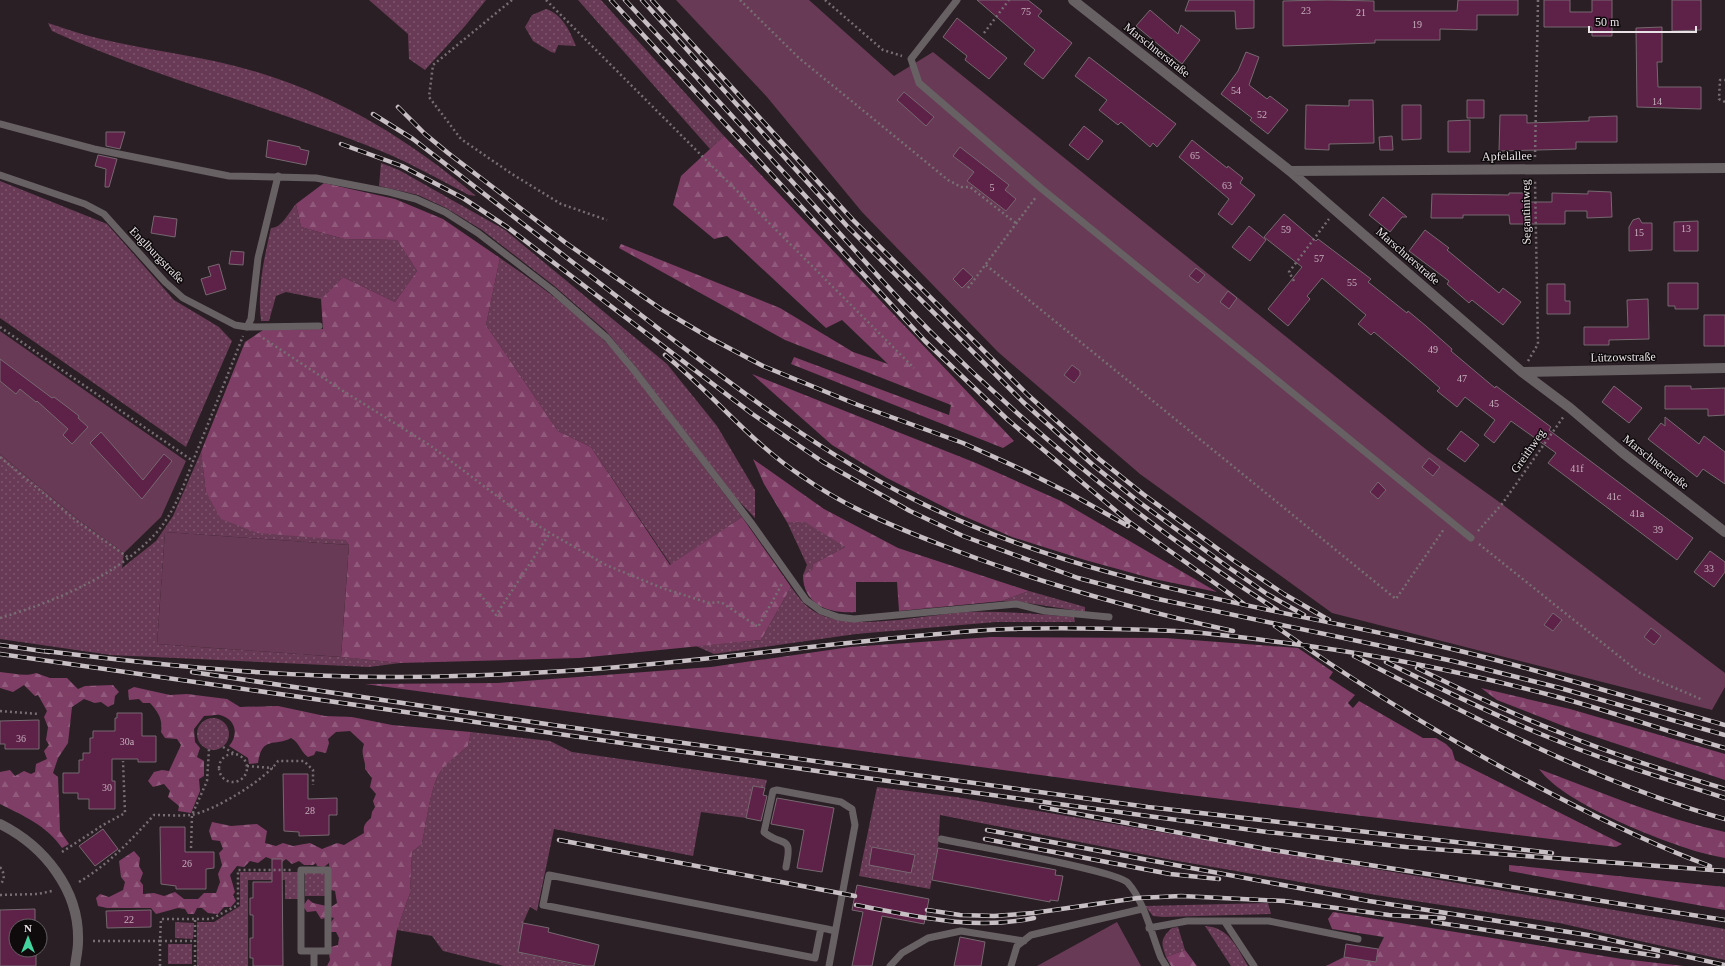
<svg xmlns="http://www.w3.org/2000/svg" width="1725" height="966" viewBox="0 0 1725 966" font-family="Georgia,serif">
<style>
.grass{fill:url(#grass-dots)}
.forest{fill:url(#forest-firs)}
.garden{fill:#683a55}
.building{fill:#5e2148;stroke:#766970}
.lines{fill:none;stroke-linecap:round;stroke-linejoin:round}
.path{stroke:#776e73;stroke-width:2.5;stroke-dasharray:2 3;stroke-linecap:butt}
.lane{stroke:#676164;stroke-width:7}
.street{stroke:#676164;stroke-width:10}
.rail-casing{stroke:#c7bfc3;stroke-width:4.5}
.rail{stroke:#0f0b0d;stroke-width:3;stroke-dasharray:9;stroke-linecap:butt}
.labels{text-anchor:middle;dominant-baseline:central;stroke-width:3;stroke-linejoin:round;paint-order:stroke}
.number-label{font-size:10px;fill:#c6b2be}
.street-label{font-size:12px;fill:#e9e2e6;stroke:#0f0b0d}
</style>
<defs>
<pattern id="grass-dots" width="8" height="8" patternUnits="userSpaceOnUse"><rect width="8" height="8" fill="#683a55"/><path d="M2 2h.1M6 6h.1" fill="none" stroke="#7e566d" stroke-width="1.8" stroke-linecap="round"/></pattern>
<pattern id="forest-firs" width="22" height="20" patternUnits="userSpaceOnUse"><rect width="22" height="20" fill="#7f3e66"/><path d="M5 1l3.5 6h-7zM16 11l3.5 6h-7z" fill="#915a7c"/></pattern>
</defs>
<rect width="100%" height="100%" fill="#2a1f25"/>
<!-- grass -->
<path class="grass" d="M369 0H486L465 26 425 70 409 59 408 34Z
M578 0H601L724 136 710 149Z
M546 9C562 14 570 31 576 46L558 45 555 53 551 52 533 41 525 27 532 15Z
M48 23C64 28 80 34 97 38 150 51 204 56 257 72 340 97 411 141 476 196L469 195C435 177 401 158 366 145 262 104 153 77 52 31Z
M381 163 399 170 505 230 667 364 717 426 755 490V518L736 498 635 366 606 331 553 285 482 230 446 208 418 195 379 186Z
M0 181 107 224 174 300 219 327 232 341 186 447 0 318Z
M296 204 301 227 344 239 397 240 417 271 395 302 343 277 321 299 286 292 276 296 269 321H261C257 290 264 258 271 228 282 228 289 212 296 204Z
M500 258C545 289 588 320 623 361L742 517 671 565 591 447 558 431 486 325Z
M201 452 206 492 345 540 349 545 165 532 157 644 341 657 400 663 369 667 111 655 0 639V454L80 521 124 553 122 568 156 541 173 516Z
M805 521 845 547 813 564 812 570 803 575 807 565 787 522Z
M791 587C799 598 806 608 819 614 857 632 926 614 968 612 1003 611 1039 614 1074 617L1075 622H996L856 634 714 654 696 646 761 640Z
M1029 591 1085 607V612L1021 602 1002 601Z
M197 734a16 16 0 1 1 32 0a16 16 0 1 1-32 0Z
M471 732 550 741 572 752 767 780 765 788 753 786 746 818 701 812 693 856 554 829 537 911 530 907 523 923 518 952 582 966H504L443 951 432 936 397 930 410 893 412 852 422 844C425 828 431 786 439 774 446 763 458 755 468 746Z
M877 787 956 797 1725 929V960L1559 923 1376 895 1172 860 940 815 938 848 930 889 859 876Z
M240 872H298V899H285V880H248V966H197V922H214L240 906Z
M305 872H325V896H305Z
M1268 903 1271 914 1163 917 1153 916 1145 906Z
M175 922 194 923 193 939 175 938Z
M1205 926C1229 927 1237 948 1248 966H1231Z
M1178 927 1185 950 1166 957C1161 943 1160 939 1172 928Z
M168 944H192V964H168Z"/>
<!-- forest -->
<path class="forest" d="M724 136 1014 441 1003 448 791 364 794 357 949 415 951 405 785 340 619 248 621 244 780 308 853 352 888 364 842 320 826 328 727 236 714 239 673 205 681 176Z
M324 183 395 199 443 219 500 258 486 325 558 431 591 447 670 565 742 517 791 587 761 640 579 658 400 663 341 657 349 545 345 540 258 533 221 519 206 492 201 452 245 342 263 330 323 329 321 299 343 277 395 302 417 271 397 240 344 239 301 227 296 204Z
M752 374 976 463 1061 501 1217 592 1154 579 1085 560 1012 537 952 511 887 478 832 445Z
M753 459 824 509 898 548 1029 591 1002 601 899 611 897 582H856V612C829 614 803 605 803 575L812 570 813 564 845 547 805 522H787L764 484Z
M991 637 1165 638 1298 648 1333 672 1329 678 1355 695 1348 703 1353 708 1359 701 1423 738H1436L1446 744 1452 750 1455 760 1622 844 1616 847 1173 793 365 684 498 683 711 667 850 647Z
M0 672C11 673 27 677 36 673L50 678H67L78 689 85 686 113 685 119 692 115 696 114 704 108 707 101 702 95 703 84 699 72 707 68 743 58 758 53 773 58 777 60 831 69 844 62 848C47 826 24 816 0 804V772L10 770 15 776 24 771 31 774 35 772 36 764 47 759 44 751 49 745 46 740 48 727 44 717 47 711 38 695 35 696 24 685 13 692 0 688Z
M134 687 170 695 187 694 227 699 240 707 278 706 325 716 352 717 392 725 471 732 468 746C458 755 446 763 439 774 431 786 425 829 422 844L412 852 410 893 397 930 391 966H327L330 960 329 954 331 947 338 945 339 938 336 932H331L330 924 334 918 330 917 321 919 316 911 307 912 303 906 308 899 313 903 331 907 337 903 335 891 331 890 329 863 324 867 317 866 316 863 313 865H304L299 861 292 864 286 859 281 863 266 857 258 863 250 861 244 867 237 866 230 875 235 892 233 895 236 901 231 907H224L218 914 208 913 202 908H197L194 914H188L185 909 178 908 156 914 151 908H107L98 906 96 898 100 894 109 897 123 890 125 882 121 877 119 861 134 851 140 858 139 866 143 873 140 881 143 885V894L154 893 164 896 175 892 184 899H198L204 893H216L220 882 218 874 222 865 219 853 223 849 220 841 212 840 209 831 212 822 231 826 257 824 267 831 265 843 276 846 283 843 293 846 310 843 322 849 337 843 344 845 364 833C363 826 365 823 371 818L372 812 375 807 373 801 376 794 370 787 372 778 365 769C366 759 360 756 364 744L350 731 336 732 328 739 329 743 326 753 316 751 314 755 308 757C300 751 300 743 291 738 275 747 262 735 258 763L249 764 248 758 229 746C239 735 236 719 220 715 216 714 209 716 204 716L194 729 195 742 200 748 197 757 204 761V776L199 779 200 791 191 813 178 811 179 806 168 797 170 791 164 784 153 787 148 781 154 772 162 770 169 771 181 745 177 739 165 738 161 732C163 719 158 712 150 703H143L139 699 129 700 128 690Z
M1481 688 1570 709 1725 754V780L1566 727 1497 700Z
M1539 769C1600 792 1661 818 1725 832V858C1712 855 1699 853 1686 848 1647 835 1563 802 1539 769Z
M1509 865 1725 887V910L1509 871Z
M1333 912 1622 959 1684 966H1326L1344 957 1376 962 1378 949 1384 937 1332 929 1328 919Z
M1185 950 1197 966H1171L1166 957Z"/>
<!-- garden -->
<path class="garden" d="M676 0H809L894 76 933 52 1428 451 1502 504 1725 673V687L1712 710 1332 613 1140 474 998 352 862 212 767 97Z
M0 331 186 461 161 517 124 553 80 521 0 454Z
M165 532 349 545 341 657 157 644Z
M1117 922 1141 966H1037Z"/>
<!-- building -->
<path class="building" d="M977 0H1028L1042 11 1038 16 1072 43 1043 79 1024 64 1035 50Z
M1189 0H1254V28L1236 29 1235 11H1185Z
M1327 0 1374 1V11H1457L1458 0H1518V15H1477V30L1440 29V40H1375V43L1283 46V1Z
M1544 0H1570V12H1592V0H1612V36H1592V27H1544Z
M1672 0H1701V30L1672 31Z
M1150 10 1178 34 1181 25 1200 40 1182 64 1136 26Z
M957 18 1007 58 989 79 965 60 967 56 943 37Z
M1662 27V62H1657L1658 87H1701V109L1637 107 1636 28Z
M1246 52 1259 57 1249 85 1267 99 1270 96 1288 110 1268 134 1250 120 1252 118 1221 94 1238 71Z
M1089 57 1176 124 1157 147 1153 143 1150 147 1121 122 1118 125 1099 110 1107 100 1075 76Z
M904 92 934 117 926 126 897 100Z
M1349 100H1373L1374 143 1329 144V150L1305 149 1306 105 1349 106Z
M1467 100H1484V118H1467Z
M1402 105H1421V139L1402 140Z
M1500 115H1527V123L1589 121V117L1617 116V142H1576V149L1499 151Z
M1470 120V152H1448V121Z
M1084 126 1103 141 1088 160 1069 145Z
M106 132H125L120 149 106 146Z
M1392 136 1393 150H1380L1379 137Z
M268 140 300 147V149L309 151 306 165 266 157Z
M1192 140 1227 168 1228 166 1243 178 1240 183 1255 195 1232 225 1218 214 1229 199 1179 157Z
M960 147 1009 185 1005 190 1016 199 1006 211 967 181 974 172 953 156Z
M98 155 117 159 109 187H105L106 169 95 166Z
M1588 191 1611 192 1612 217 1587 218V211H1565V224H1510L1509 215H1463V218H1431L1432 194 1509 195V193H1529V202H1552V193L1588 194Z
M1383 197 1407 217H1402L1390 232 1369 215Z
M1284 214 1316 241 1318 239 1371 279 1368 282 1407 313 1408 311 1426 326 1452 349 1451 351 1495 388 1496 386 1551 427 1549 430 1693 538 1677 560 1548 463 1556 453 1511 421 1494 443 1484 435 1495 420 1465 397 1457 407 1437 391 1440 388 1411 363 1374 332 1371 335 1358 324 1366 315 1322 278 1307 296 1310 299 1288 326 1268 309 1302 267 1264 237Z
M154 216 177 219 175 237 151 233Z
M1639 218 1642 223H1652V250L1629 251V227L1633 220Z
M1698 221V251H1674V222Z
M1249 226 1266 240 1250 261 1232 247Z
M1425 230 1449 248 1447 250 1499 293 1503 288 1521 302 1503 325 1472 300 1469 303 1447 284 1449 281 1409 251Z
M231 251 244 252 243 265 229 264Z
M219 264 226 289 206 295 201 279 211 276 208 267Z
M963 268 973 277 962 288 953 279Z
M1196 268 1205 275 1198 283 1189 276Z
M1668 283H1698V309H1675V306H1668Z
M1547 284H1565V301H1570V314H1547Z
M1228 291 1237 298 1229 309 1220 302Z
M1648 299 1649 339 1609 340V345H1584V327H1628L1627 300Z
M1704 315H1725V346H1704Z
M0 359 52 398 54 397 66 406 79 416 78 418 88 427 72 444 63 435 68 429 37 401 36 402 20 389 16 394 0 381Z
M1072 365 1080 371V375L1074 383 1064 375Z
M1614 386 1642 408 1629 423 1602 402Z
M1665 386H1691V389L1725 388V415L1708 416V409H1665Z
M1665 417 1699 444 1704 436 1725 452V484L1703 469 1697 477 1648 439 1661 423 1665 426Z
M1461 431 1479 445 1465 462 1447 449Z
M101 432 143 480 164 454 172 461 142 499 90 443Z
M1429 458 1440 467 1433 476 1422 467Z
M1378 482 1386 490 1378 499 1370 492Z
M1710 551 1725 562V572L1714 587 1694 572Z
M1553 613 1562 620 1553 631 1544 625Z
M1651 628 1661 636 1654 645 1644 637Z
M117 713H142V736H156V762H138V759H112V781H115V809H89V799H78V793H63V773H79V760H83V753H90V738H93V731H115V718H117Z
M39 720V749H5V744H0V721Z
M283 774H308V799L337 798V815H329V835L299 836V832L284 831Z
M753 786 765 788 763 795 767 796 761 821 746 818Z
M777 798 834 808 822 872 797 868 804 830 771 824Z
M160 827H185V852H214V868L206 869V889H176V886L161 884Z
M103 829 118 849 95 866 79 846Z
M872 847 915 855 911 873 869 865Z
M938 848 1056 870 1055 875 1063 876 1058 901 1050 900V902L932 880Z
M272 859H282L283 966H253V958H250V938H253V915H250V898H253V882H272Z
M857 885 929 899 924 924 882 916 872 966H852L863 912 852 910Z
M35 909V926H16V950H36V966H0V910Z
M151 910V927L107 928 106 911Z
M523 923 549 928 548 932 599 945 594 966H586L518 952Z
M960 937 985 942 981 966H954Z
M1346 944 1378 949 1376 962 1344 957Z"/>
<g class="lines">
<!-- path -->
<path class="path" d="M512 0 433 65 429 97 461 139 512 174 561 204 607 220
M546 0 914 368
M740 0 799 58 948 180 961 187H970L1017 224
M825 0 883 50 902 56
M984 33 1009 0
M1725 102 1719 99 1720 80H1725
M1535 157 1538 0
M986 265 1396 599 1444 529
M1294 281 1289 272 1329 219
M968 288 1036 197
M0 327 193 461
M263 338 340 389 431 446 526 518 550 533 606 565 662 588 709 603 721 602 758 627 782 584
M1528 361 1538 344 1535 180
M0 457 78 522 129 558
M1478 531 1502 504 1564 416
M1479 544 1640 673 1703 700
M480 594 496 615 550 533
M0 618C56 601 117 576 157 532 177 509 186 478 197 451 213 412 228 374 243 336
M0 711 39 714
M223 747 235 754
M219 768a14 14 0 1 1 28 0a14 14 0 1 1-28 0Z
M247 766 273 768
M191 848 192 815 207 781 209 749
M62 852 103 825 125 813 123 761
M0 867C5 874 5 879 0 885
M79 882C109 864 131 840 154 815 166 815 179 816 191 815 214 811 265 780 278 761H304L313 770V785
M0 895 38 894 52 891
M195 920V966
M93 941H160L161 919H211L238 905V870H291
M160 966V941H195"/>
<!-- lane -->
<path class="lane" d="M957 0 911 59 919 83 1042 189 1471 538
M0 124 94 149 229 176 316 178 389 192 416 199 445 212 478 233 552 290 607 338 633 369 752 524 806 600 821 611 838 617 854 619 1016 604 1045 611 1109 617
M0 175 85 204 104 214 165 282 183 298 235 325 247 327 319 326
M247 327 251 319 258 258 278 176
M941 839C967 845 1117 870 1128 883 1144 901 1152 935 1161 958L1166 966
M786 867C793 833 783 848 764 832L773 791 777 790 841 802 852 809 855 825 829 966
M301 870H328V951H301Z
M1225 922 1254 966
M821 928 815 958 543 905 549 875 827 929 835 931
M1149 928 1187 921H1269L1358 939
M314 951V966
M890 966 902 953 928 938 961 931 1024 941
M1011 966 1017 946 1031 935 1142 909"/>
<!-- street -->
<path class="street" d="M1073 0 1290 171 1522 372 1570 408 1623 453 1725 532
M1290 171 1725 168
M1522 372 1725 368
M0 824C44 846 80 890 78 942 78 950 76 958 75 966"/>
<!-- rail casing -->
<g class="rail-casing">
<path id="rail" d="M611 0 925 341 1008 420 1128 521 1244 604
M625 0C695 75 763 150 832 225 866 262 898 300 933 334 1038 438 1152 530 1277 610
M642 0 847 226 1023 402 1093 465 1139 502 1228 567 1267 594 1304 615
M652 0 853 220 1028 395 1099 459 1143 494 1233 560 1284 594 1329 620
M398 107 425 134 448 153 566 243 661 309 710 338 763 366 858 405 963 443 1025 471 1071 494 1128 526
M373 114 413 139C497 203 579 268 663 332 743 393 823 454 913 499 1071 578 1243 603 1413 640 1518 663 1622 696 1725 725
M341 144 402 166 463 198 507 227 751 413 823 462 910 511 963 536 1078 578 1158 599 1453 661 1560 688 1725 735
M665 355C713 394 751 443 803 477 844 506 892 526 939 544 1035 582 1133 609 1233 631
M1275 626C1363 688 1455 744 1550 793 1602 820 1655 846 1710 866
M0 645 49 652
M45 651C160 665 277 677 393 677 456 677 518 674 581 670 717 661 852 639 988 630 1042 627 1096 628 1150 630 1193 631 1235 636 1278 642 1371 653 1463 672 1554 696 1611 711 1667 732 1725 748
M0 654 866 778 1267 832 1406 847 1725 871
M1354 656C1474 717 1595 783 1725 819
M1386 662C1439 688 1493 715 1548 737 1605 761 1666 779 1725 798
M1417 668C1464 691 1512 714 1561 733 1614 755 1670 772 1725 789
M192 672 553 725 1148 807 1552 853
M1041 807 1266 849 1725 920
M987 830 1369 901 1588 935 1725 965
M985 839 1170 874 1219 879
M559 840 855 896
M856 905C915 916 974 931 1034 918
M927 910 960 915 994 916 1033 913 1138 898 1181 896 1284 901 1389 915 1444 918
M1433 922 1658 956"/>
</g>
<!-- rail -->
<use href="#rail" class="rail"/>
</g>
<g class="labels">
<!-- number labels -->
<g class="number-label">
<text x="1306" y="10">23</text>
<text x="1026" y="11">75</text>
<text x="1361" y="12">21</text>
<text x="1417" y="24">19</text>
<text x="1236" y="90">54</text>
<text x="1657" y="101">14</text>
<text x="1262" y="114">52</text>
<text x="1195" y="155">65</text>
<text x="1227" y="185">63</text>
<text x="992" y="187">5</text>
<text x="1686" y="228">13</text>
<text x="1286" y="229">59</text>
<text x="1639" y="232">15</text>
<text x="1319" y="258">57</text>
<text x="1352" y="282">55</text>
<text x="1433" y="349">49</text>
<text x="1462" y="378">47</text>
<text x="1494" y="403">45</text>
<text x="1577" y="468">41f</text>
<text x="1614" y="496">41c</text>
<text x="1637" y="513">41a</text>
<text x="1658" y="529">39</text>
<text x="1709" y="568">33</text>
<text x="21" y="738">36</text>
<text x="127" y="741">30a</text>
<text x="107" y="787">30</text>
<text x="310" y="810">28</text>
<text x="187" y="863">26</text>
<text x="129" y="919">22</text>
</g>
<!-- street labels -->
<g class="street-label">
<text transform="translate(1157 50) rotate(38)">Marschnerstraße</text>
<text transform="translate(1507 156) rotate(-1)">Apfelallee</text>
<text transform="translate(1526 212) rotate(-91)">Segantiniweg</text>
<text transform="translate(157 255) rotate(46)">Englburgstraße</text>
<text transform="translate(1408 256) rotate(41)">Marschnerstraße</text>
<text transform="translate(1623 357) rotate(-1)">Lützowstraße</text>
<text transform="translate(1528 451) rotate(-55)">Greithweg</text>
<text transform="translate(1656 462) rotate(38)">Marschnerstraße</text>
</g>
</g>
<!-- north arrow -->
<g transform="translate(28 938)"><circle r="19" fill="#0f0b0d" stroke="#666164"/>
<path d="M0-3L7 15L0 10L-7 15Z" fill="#44d49f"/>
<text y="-6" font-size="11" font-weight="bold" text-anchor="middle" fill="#e9e2e6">N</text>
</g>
<!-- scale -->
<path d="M1589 26v6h107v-6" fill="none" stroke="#e9e2e6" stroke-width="2"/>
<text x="1595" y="26" font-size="12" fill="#e9e2e6" stroke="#0f0b0d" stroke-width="3" paint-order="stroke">50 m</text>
</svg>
